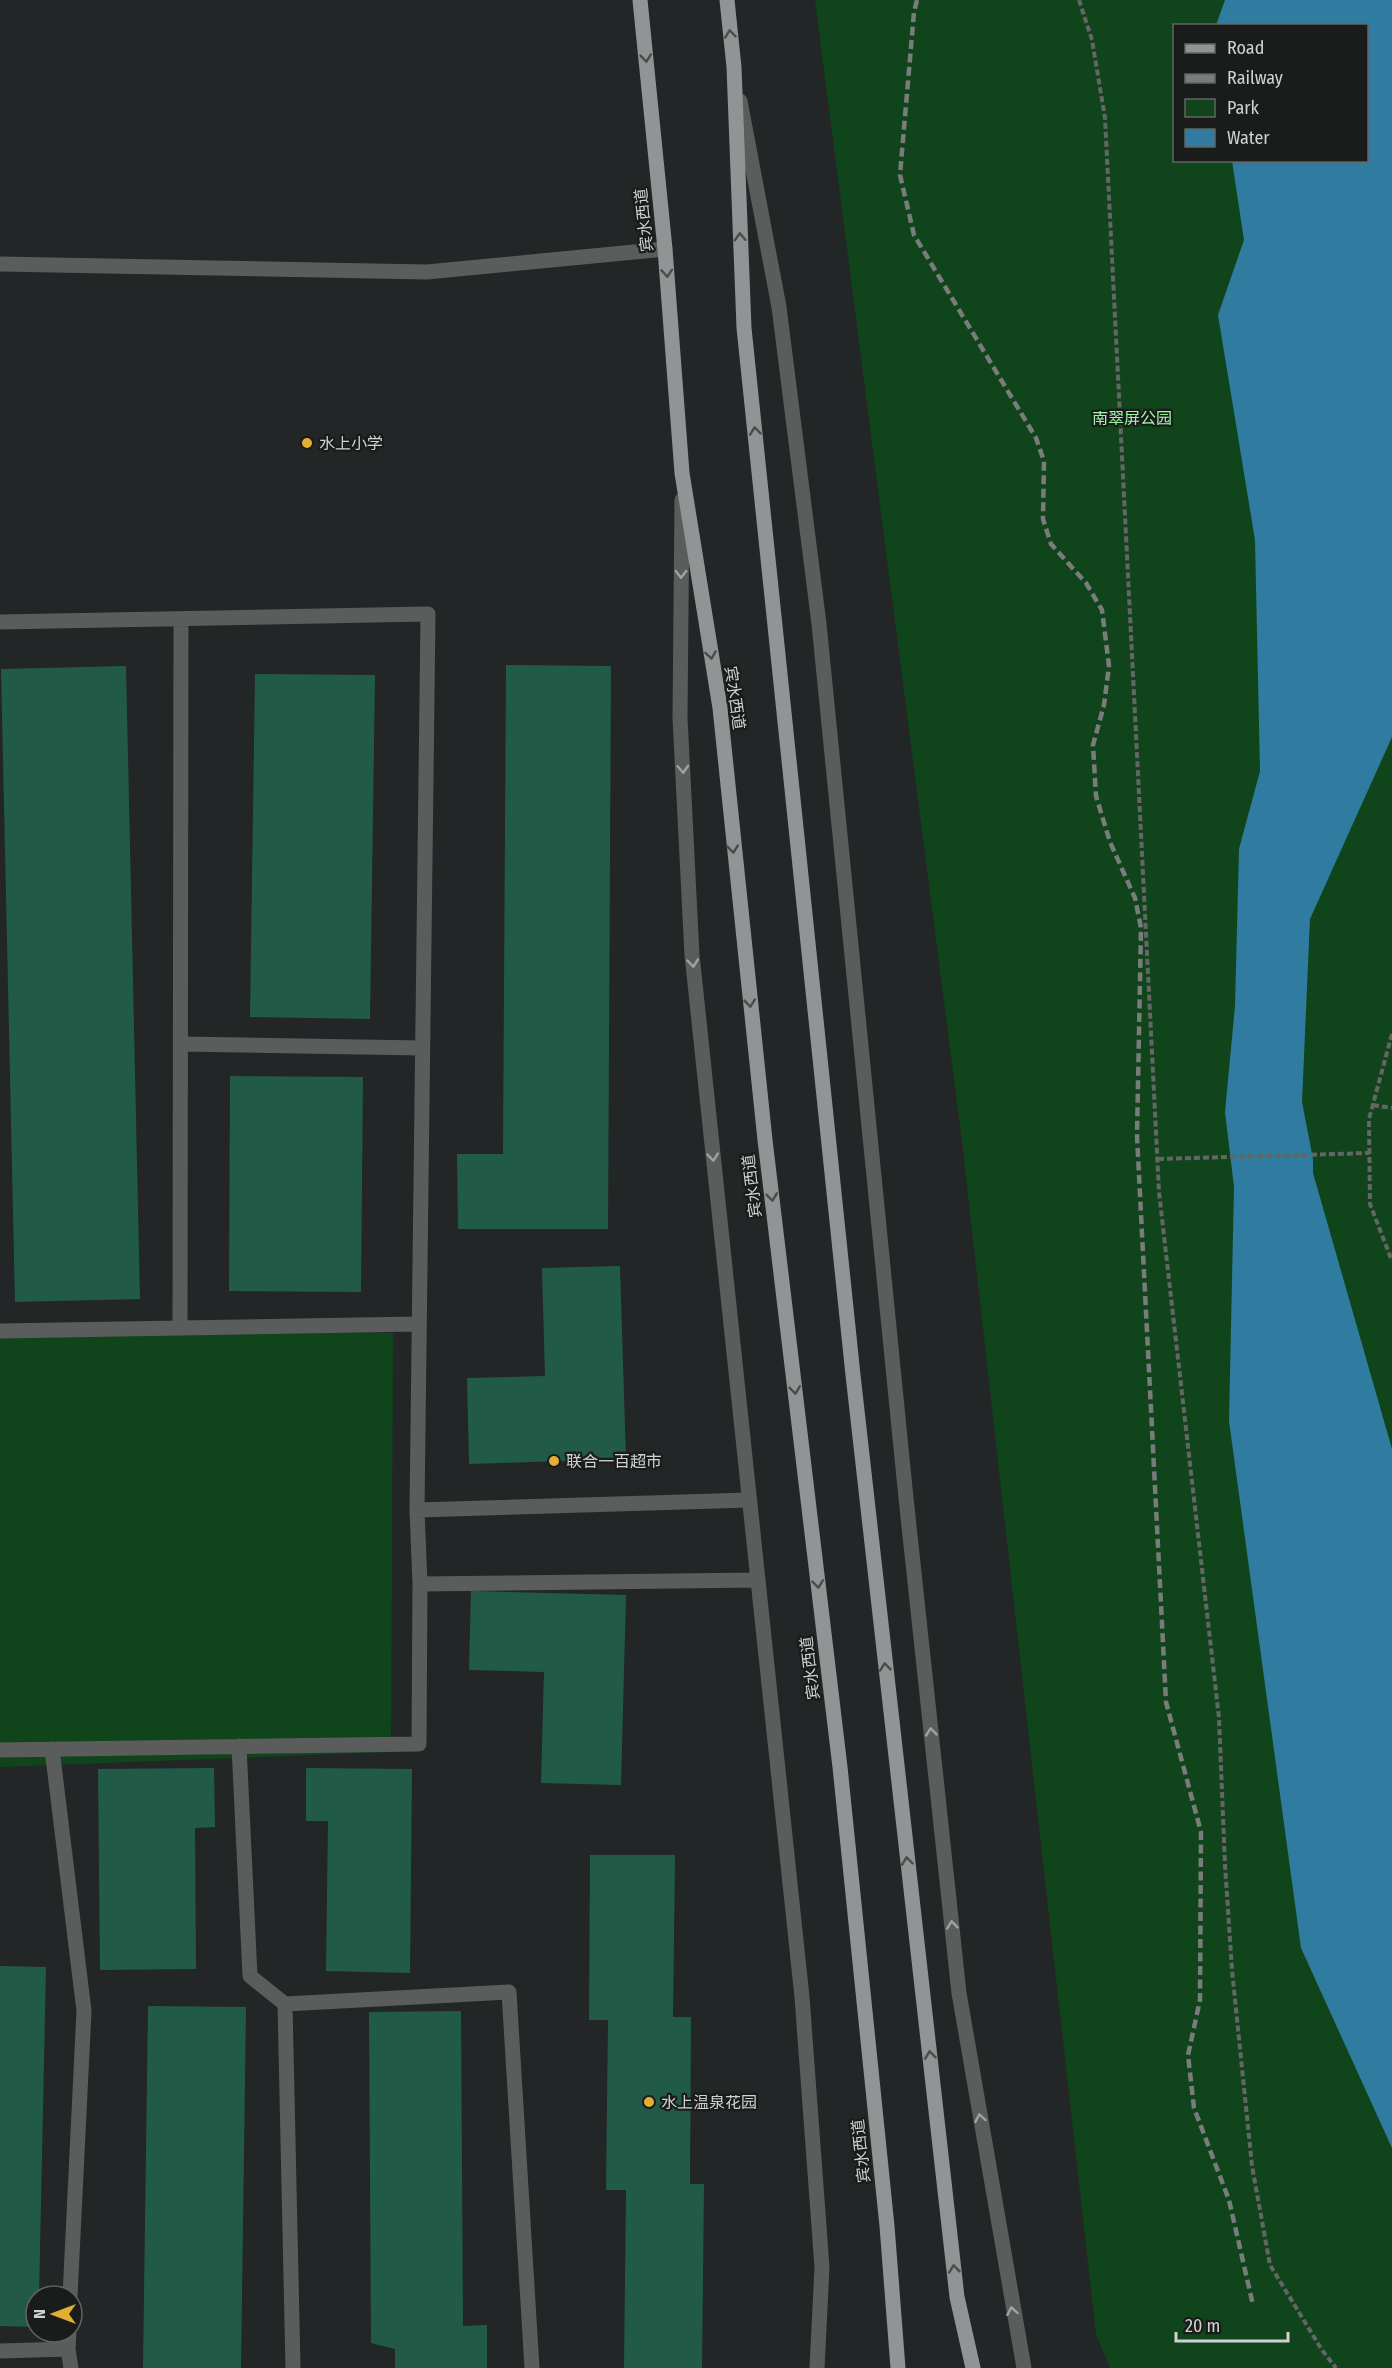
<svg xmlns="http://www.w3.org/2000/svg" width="1392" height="2368" viewBox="0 0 1392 2368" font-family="'Fira Sans Condensed','Noto Sans SC',sans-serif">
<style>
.green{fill:#10451b;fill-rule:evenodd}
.water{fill:#307ca0}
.building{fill:#215b48}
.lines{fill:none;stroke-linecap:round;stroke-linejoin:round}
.path{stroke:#646666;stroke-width:4;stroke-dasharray:6 3;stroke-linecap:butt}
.minor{stroke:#5b5d5d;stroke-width:15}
.major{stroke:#919495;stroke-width:15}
.rail{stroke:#7a7c7c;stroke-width:4.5;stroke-dasharray:9 4.5;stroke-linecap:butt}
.oneway{stroke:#4a4c4c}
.oneway2{stroke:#a1a3a3}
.poi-dot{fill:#e3ae35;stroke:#1a1c1c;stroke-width:2}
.labels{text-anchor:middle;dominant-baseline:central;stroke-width:4.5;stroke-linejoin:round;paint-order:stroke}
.street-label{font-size:16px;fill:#d0d1d1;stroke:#1a1c1c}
.park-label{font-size:16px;fill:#9bf9a6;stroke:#1a1c1c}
.poi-label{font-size:16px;fill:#d0d1d1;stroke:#1a1c1c;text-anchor:start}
</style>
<rect width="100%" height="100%" fill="#232626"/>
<!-- green -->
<path class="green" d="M815 0H1392V2368H1110L1096 2334 962 1141ZM1174 26H1366V160H1174Z
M0 1324 393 1333 391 1752 0 1767Z"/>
<!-- water -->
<path class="water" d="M1225 0H1392V737L1310 919 1302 1102 1313 1159V1173L1392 1449V2148L1301 1948 1229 1421 1234 1187 1225 1112 1235 1006 1239 849 1260 771 1255 540 1218 315 1244 240 1232 161 1366 160V26L1216 25Z"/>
<!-- building -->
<path class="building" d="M506 665 611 666 608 1229H458L457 1154H503Z
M126 666 140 1299 15 1302 1 669Z
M255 674 375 675 370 1019 250 1017Z
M230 1076 363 1077 361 1292 229 1291Z
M620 1266 626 1459 469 1464 467 1378 545 1376 542 1268Z
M471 1591 626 1595 621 1785 541 1783 544 1672 469 1670Z
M214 1768 215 1827 195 1828 196 1969 100 1970 98 1769Z
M306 1768 412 1769 410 1973 326 1971 328 1821H306Z
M590 1855H675L673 2017H691L690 2184H704L702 2368H624L626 2190H606L608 2020H589Z
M0 1966 46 1967 39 2296H36V2327L0 2326Z
M148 2006 246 2007 241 2368H143Z
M461 2011 463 2326 487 2325V2368H395V2349L371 2343 369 2012Z"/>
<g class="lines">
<!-- path -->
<path class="path" d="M1079 0 1092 40 1105 118 1159 1192 1219 1718 1225 1865 1232 1970 1252 2166 1270 2265 1322 2350 1336 2368
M1392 1034 1369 1119 1370 1204 1392 1261
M1373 1105 1392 1108
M1158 1159 1369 1153"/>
<!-- minor -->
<path class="minor" d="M740 101 779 307 819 624 906 1498 959 1993 1024 2368
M0 264 427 272 665 249
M682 500 680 718 692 955 802 1997 822 2267 817 2368
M0 622 428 614 417 1510 749 1500
M181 1044 422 1048
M180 1328 419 1324
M0 1331 180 1328 181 619
M417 1510 420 1584
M239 1746 250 1976 285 2004 293 2368
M52 1749 84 2011 70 2296
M0 1750 419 1744 420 1584 758 1580
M285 2004 509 1992 532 2368
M68 2349 69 2332
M0 2351 68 2349 71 2368"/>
<!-- major -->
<path class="major" d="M640 0 665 249 682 473 720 708 765 1140 840 1767 887 2226 898 2368
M727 0 734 67 744 328 853 1375 957 2297 973 2368"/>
<!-- rail -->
<path class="rail" d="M917 0 914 12 900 175 914 235 1036 438 1044 461 1043 519 1051 544 1086 583 1102 610 1109 666 1104 705 1093 745 1096 796 1110 842 1135 898 1141 928 1137 1136 1166 1702 1201 1832 1200 2000 1188 2055 1194 2108 1229 2200 1253 2305"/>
</g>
<!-- one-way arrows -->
<defs><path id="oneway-chevron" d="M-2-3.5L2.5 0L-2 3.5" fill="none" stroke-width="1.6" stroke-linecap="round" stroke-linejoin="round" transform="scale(1.5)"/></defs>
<g class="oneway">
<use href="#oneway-chevron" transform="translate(730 34) rotate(-96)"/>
<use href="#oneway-chevron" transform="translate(646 58) rotate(84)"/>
<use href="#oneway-chevron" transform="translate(740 237) rotate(-92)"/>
<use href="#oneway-chevron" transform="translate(667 273) rotate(86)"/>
<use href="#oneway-chevron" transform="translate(755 431) rotate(-96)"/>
<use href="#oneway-chevron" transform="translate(711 655) rotate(81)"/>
<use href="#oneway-chevron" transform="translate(733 849) rotate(84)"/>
<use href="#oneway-chevron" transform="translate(750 1003) rotate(84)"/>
<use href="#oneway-chevron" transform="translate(772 1197) rotate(83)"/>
<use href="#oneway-chevron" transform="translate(795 1390) rotate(83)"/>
<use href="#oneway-chevron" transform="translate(818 1584) rotate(83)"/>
<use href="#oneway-chevron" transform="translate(885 1667) rotate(-96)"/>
<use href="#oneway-chevron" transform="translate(907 1861) rotate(-97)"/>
<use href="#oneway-chevron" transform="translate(930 2055) rotate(-97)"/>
<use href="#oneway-chevron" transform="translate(954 2269) rotate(-96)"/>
</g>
<g class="oneway2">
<use href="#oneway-chevron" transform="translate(681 574) rotate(90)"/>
<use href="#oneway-chevron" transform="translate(683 769) rotate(87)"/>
<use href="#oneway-chevron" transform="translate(693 963) rotate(84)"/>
<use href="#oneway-chevron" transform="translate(713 1157) rotate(84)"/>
<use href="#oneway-chevron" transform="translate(931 1732) rotate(-96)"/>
<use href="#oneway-chevron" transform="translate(952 1925) rotate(-96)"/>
<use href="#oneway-chevron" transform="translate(980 2118) rotate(-100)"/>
<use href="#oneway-chevron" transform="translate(1012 2311) rotate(-100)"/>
</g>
<!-- markers -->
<g class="poi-dot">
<circle cx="307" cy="443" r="6"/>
<circle cx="554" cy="1461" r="6"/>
<circle cx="649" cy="2102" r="6"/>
</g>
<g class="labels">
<!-- street labels -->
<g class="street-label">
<text transform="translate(644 220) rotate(-96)">宾水西道</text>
<text transform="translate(735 698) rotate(82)">宾水西道</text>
<text transform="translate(752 1186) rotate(-97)">宾水西道</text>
<text transform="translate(810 1668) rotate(-97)">宾水西道</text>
<text transform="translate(861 2151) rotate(-96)">宾水西道</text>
</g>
<!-- park labels -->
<g class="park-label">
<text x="1132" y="418">南翠屏公园</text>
</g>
<!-- poi labels -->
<g class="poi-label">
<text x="319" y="443">水上小学</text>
<text x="566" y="1461">联合一百超市</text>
<text x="661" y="2102">水上温泉花园</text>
</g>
</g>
<!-- legend -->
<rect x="1173" y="24" width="195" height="138" fill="#1a1c1c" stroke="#636464" stroke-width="1.5"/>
<rect x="1185" y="44" width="30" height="9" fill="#919495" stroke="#636464" stroke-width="1.5"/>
<text x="1227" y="54" font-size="18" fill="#d0d1d1">Road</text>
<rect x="1185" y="74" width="30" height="9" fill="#7a7c7c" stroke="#636464" stroke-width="1.5"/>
<text x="1227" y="84" font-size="18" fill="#d0d1d1">Railway</text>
<rect x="1185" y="99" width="30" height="18" fill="#10451b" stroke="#636464" stroke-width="1.5"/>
<text x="1227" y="114" font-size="18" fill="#d0d1d1">Park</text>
<rect x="1185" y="129" width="30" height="18" fill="#307ca0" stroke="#636464" stroke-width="1.5"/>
<text x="1227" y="144" font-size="18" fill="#d0d1d1">Water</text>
<!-- north arrow -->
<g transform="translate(54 2314) rotate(270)"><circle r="28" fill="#1a1c1c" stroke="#636464" stroke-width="1.5"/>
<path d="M0-4.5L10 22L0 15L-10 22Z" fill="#e3ae35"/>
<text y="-9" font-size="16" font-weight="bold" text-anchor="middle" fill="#d0d1d1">N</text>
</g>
<!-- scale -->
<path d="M1176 2332v9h112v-9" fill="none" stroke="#d0d1d1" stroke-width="3"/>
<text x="1185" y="2332" font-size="18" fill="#d0d1d1" stroke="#1a1c1c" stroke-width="4.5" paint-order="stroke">20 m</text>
</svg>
